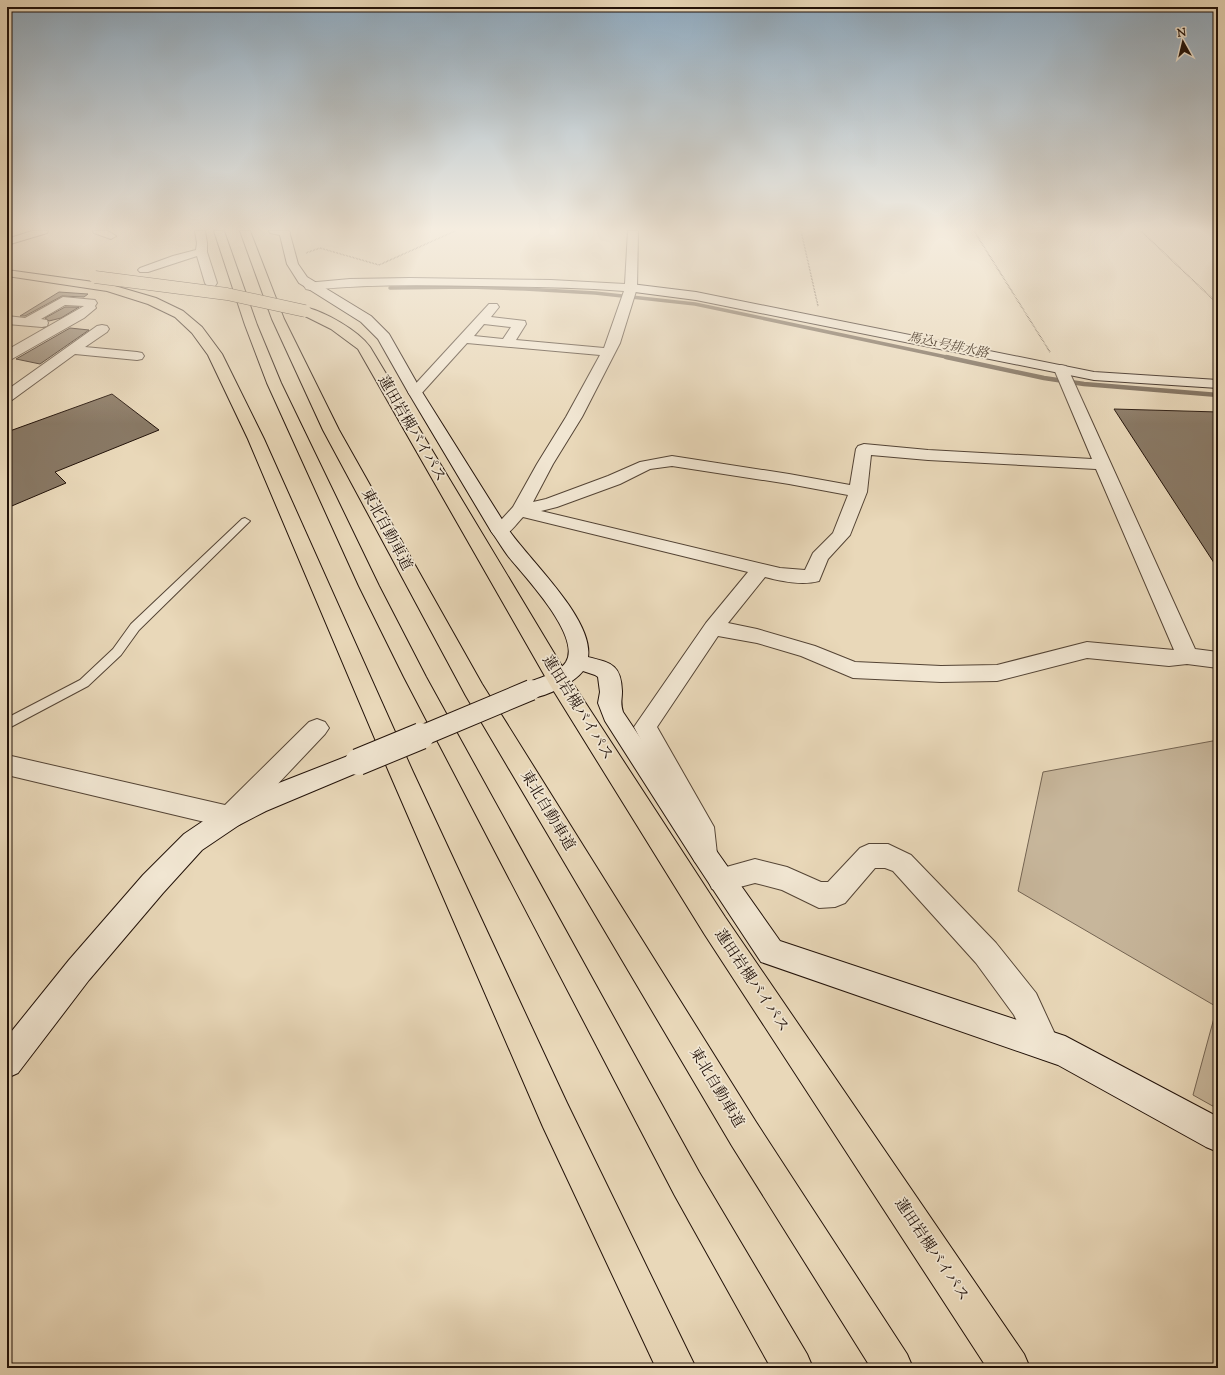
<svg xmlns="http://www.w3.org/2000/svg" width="1225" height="1375" viewBox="0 0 1225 1375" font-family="'Sorts Mill Goudy','Noto Serif JP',serif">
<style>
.green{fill:#c7b69b;stroke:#746452}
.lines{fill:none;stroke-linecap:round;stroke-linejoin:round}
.stream-far1{stroke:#71614f;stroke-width:3.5}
.stream{stroke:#71614f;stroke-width:4.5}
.building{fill:#897965;stroke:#221209}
.lane-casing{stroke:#544435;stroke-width:2}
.street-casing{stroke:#544435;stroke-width:2}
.secondary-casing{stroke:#221209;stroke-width:2}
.highway-casing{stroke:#221209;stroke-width:2}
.path{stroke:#221209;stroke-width:1.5;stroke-dasharray:0.5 1;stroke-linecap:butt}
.lane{fill:#f1e6d2;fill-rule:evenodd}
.street{fill:#f1e6d2;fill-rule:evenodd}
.secondary{fill:#f1e6d2;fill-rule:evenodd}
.highway{fill:#e9d8b9;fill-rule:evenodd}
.secondary-bridge-far1-casing{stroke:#221209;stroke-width:22;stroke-linecap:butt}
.secondary-bridge-casing{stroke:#221209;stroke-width:28;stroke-linecap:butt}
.highway-bridge-casing{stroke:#221209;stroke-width:13;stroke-linecap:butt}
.secondary-bridge-far1{stroke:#f1e6d2;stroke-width:20}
.secondary-bridge{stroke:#f1e6d2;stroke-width:26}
.highway-bridge{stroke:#e9d8b9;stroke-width:12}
.labels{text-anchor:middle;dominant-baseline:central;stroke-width:3.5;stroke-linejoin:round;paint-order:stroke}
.far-water-label{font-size:13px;font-style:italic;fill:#5d4d3d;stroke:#f1e6d2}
.street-label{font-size:15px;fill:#221209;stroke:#f1e6d2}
</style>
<rect width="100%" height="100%" fill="#e9d8b9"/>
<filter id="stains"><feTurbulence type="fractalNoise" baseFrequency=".005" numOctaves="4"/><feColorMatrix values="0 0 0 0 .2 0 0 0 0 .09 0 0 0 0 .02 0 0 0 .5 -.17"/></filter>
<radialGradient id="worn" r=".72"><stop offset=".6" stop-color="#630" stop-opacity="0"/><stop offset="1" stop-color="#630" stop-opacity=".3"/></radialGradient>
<!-- green -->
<path class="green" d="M1218 740V1109L1193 1095 1217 1007 1018 891 1043 772Z"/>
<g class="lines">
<!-- stream-far1 -->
<path class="stream-far1" d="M390 288 470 287 525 289 595 293 695 304 951 358"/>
<!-- stream -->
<path class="stream" d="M946 357 1044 378 1084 384 1218 395"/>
</g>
<!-- building -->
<path class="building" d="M59 292 88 294 84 297 62 296 25 316H20Z
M65 307H79L61 318 49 321 45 318Z
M70 328 89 330 40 364 16 359Z
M112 394 159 430 55 472 66 483 7 508V432Z
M1114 409 1218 412V569Z"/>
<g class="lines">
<!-- lane casing -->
<g class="lane-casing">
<path id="lane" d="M245 518 250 521 248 523 139 630 121 655 88 686 7 729V718L80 680 113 649 131 624 242 519Z"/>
</g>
<!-- street casing -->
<g class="street-casing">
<path id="street" d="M93 231H108L116 236 111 239 94 233Z
M195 231H205L207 243V252L217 283 215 286H207L205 283 197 256 148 272H140L138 270 140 268 173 256 196 250 197 243Z
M269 231H289L290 233 285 236 270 233Z
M628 231H638L637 288 620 343 582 417 553 464 533 502 546 499 608 476 640 462 672 456 789 474 850 485 856 449 858 446 864 444 928 450 1092 459 1054 369 1056 366 1061 365 1066 366 1068 369 1195 649 1218 652V668L1187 664 1169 666 1087 658 997 681 941 682 853 678 801 656 757 643 718 636 657 727 714 827 717 854 713 862 704 866 695 862 691 854 688 828 634 727 706 623 748 572 523 517C514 526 508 539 494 535L491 531 513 507 537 464 566 417 600 355 467 343 420 395 415 396 410 395 408 392 489 304H497L499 307 491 317 525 321 526 324 516 340 604 348 624 291C576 287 528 287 481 286 424 285 367 284 310 290L306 289 304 286 306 283 350 279 410 278 551 280 625 284ZM484 324 511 327 503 339 474 336ZM871 455 928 460 1096 469 1174 650 1087 642 997 665 941 666 855 662 815 646 757 629 728 623 765 577C781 581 802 586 819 581L828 559 850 535 867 492ZM672 466 789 484 848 495 833 533 813 553 805 570 780 568 541 511 557 507 620 484 650 469Z
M63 297 95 300 97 303 95 306 96 308 84 318 12 359 7 360V350L84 306 65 305 41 319 47 320 48 323 47 326 42 327 7 324V316L25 318Z
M102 325 107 326 109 329 107 332 85 347 137 352 142 353 144 356 142 359 137 360 75 354 12 400 7 401V390L97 326Z
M317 719 325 722 329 728 325 734 239 825 230 828 7 775V755L225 805 309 722Z
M869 844H888L911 855 996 943 1036 993 1060 1045 1056 1056 1045 1060 1034 1056 1014 1015 976 963 893 871 885 868H875L845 903 835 907 819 908 782 890 755 883 721 892 712 889 708 880 712 871 755 859 787 867 821 882H828L860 848Z"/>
</g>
<!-- secondary casing -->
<g class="secondary-casing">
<path id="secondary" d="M32 231H48L47 233 7 245V239Z
M279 231H289L298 264 307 277 371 316 389 334 422 392 508 529C529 560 594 619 588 657 611 663 621 664 622 691 622 701 620 702 623 712L713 846 780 941 1065 1036 1218 1117V1152L1206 1147 1058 1065 761 962 695 862 605 721 598 703 600 692 598 677 595 675 583 671C574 683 547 696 532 698 529 698 526 697 523 696L520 690 523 684C536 679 558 674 566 662 582 636 524 576 508 556 502 548 497 539 491 531L408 392 378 339 361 322 299 283 287 264Z
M631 284 696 292 1094 372 1218 380V388L1094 380 696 300 627 291 625 288 627 285Z
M358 752 366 755 370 762 366 769 266 811 239 825 202 850 163 893 89 980 18 1073 7 1078V1037L69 960 143 875 184 834 221 809 248 795Z"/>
</g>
<!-- highway casing -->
<g class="highway-casing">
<path id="highway" d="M214 231H224L257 325 281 383 379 586 426 677 699 1172 807 1354 813 1368H771L675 1196 404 677 359 586 267 383 245 325Z
M240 231H250L284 319 339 430 482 684 756 1122 907 1354 913 1368H871L732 1146 466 696 323 430 272 319Z
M7 270 108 284 156 298 183 311 202 327 222 354 264 439 413 772 567 1103 696 1368H656L543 1127 389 772 248 439 208 355 192 333 175 317 148 304 107 291 7 276Z
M305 307C325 312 358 330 370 347L566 673 725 917 1024 1354 1030 1368H987L705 935 550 685 358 349 331 329 301 314 299 311 301 308Z"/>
</g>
<!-- path -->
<path class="path" d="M801 231 818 306
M974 231 1050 352
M1141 231 1218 304
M306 253 320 248 379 265 455 231"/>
<!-- lane -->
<use href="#lane" class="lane"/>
<!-- street -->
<use href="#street" class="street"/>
<!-- secondary -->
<use href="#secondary" class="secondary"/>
<!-- highway -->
<use href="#highway" class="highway"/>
<!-- secondary-bridge-far1 casing -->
<g class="secondary-bridge-far1-casing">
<path id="secondary-bridge-far1" d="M419 737 531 690"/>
</g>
<!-- secondary-bridge casing -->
<g class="secondary-bridge-casing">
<path id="secondary-bridge" d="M358 762 421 736"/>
</g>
<!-- highway-bridge casing -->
<g class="highway-bridge-casing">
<path id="highway-bridge" d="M95 277 227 294 305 311"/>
</g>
<!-- secondary-bridge-far1 -->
<use href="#secondary-bridge-far1" class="secondary-bridge-far1"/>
<!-- secondary-bridge -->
<use href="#secondary-bridge" class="secondary-bridge"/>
<!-- highway-bridge -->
<use href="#highway-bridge" class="highway-bridge"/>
</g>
<!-- sky -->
<linearGradient id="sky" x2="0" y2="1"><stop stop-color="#8da8bd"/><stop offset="0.54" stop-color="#f5ede0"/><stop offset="1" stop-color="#f5ede0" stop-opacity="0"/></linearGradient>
<rect width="1225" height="424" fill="url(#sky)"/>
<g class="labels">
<!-- far-water labels -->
<g class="far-water-label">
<text transform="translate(948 346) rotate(12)">馬込1号排水路</text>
</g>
<!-- street labels -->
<g class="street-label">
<text transform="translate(411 429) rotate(60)">蓮田岩槻バイパス</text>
<text transform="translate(386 530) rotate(62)">東北自動車道</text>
<text transform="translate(577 708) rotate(58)">蓮田岩槻バイパス</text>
<text transform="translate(547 811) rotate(59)">東北自動車道</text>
<text transform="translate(751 981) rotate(56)">蓮田岩槻バイパス</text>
<text transform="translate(716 1088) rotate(59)">東北自動車道</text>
<text transform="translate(931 1250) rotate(56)">蓮田岩槻バイパス</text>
</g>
</g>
<!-- margin -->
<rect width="1225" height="1375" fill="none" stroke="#e9d8b9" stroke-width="24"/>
<rect x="8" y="8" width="1209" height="1359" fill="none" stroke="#221209" stroke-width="2"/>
<rect x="12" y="12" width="1201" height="1351" fill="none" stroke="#221209"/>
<!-- north arrow -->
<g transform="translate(1183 42) rotate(352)" stroke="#f1e6d2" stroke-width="3" paint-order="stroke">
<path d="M0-3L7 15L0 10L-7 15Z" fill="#221209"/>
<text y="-6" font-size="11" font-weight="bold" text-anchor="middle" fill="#221209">N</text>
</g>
<rect width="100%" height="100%" filter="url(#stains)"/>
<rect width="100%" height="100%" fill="url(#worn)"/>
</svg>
